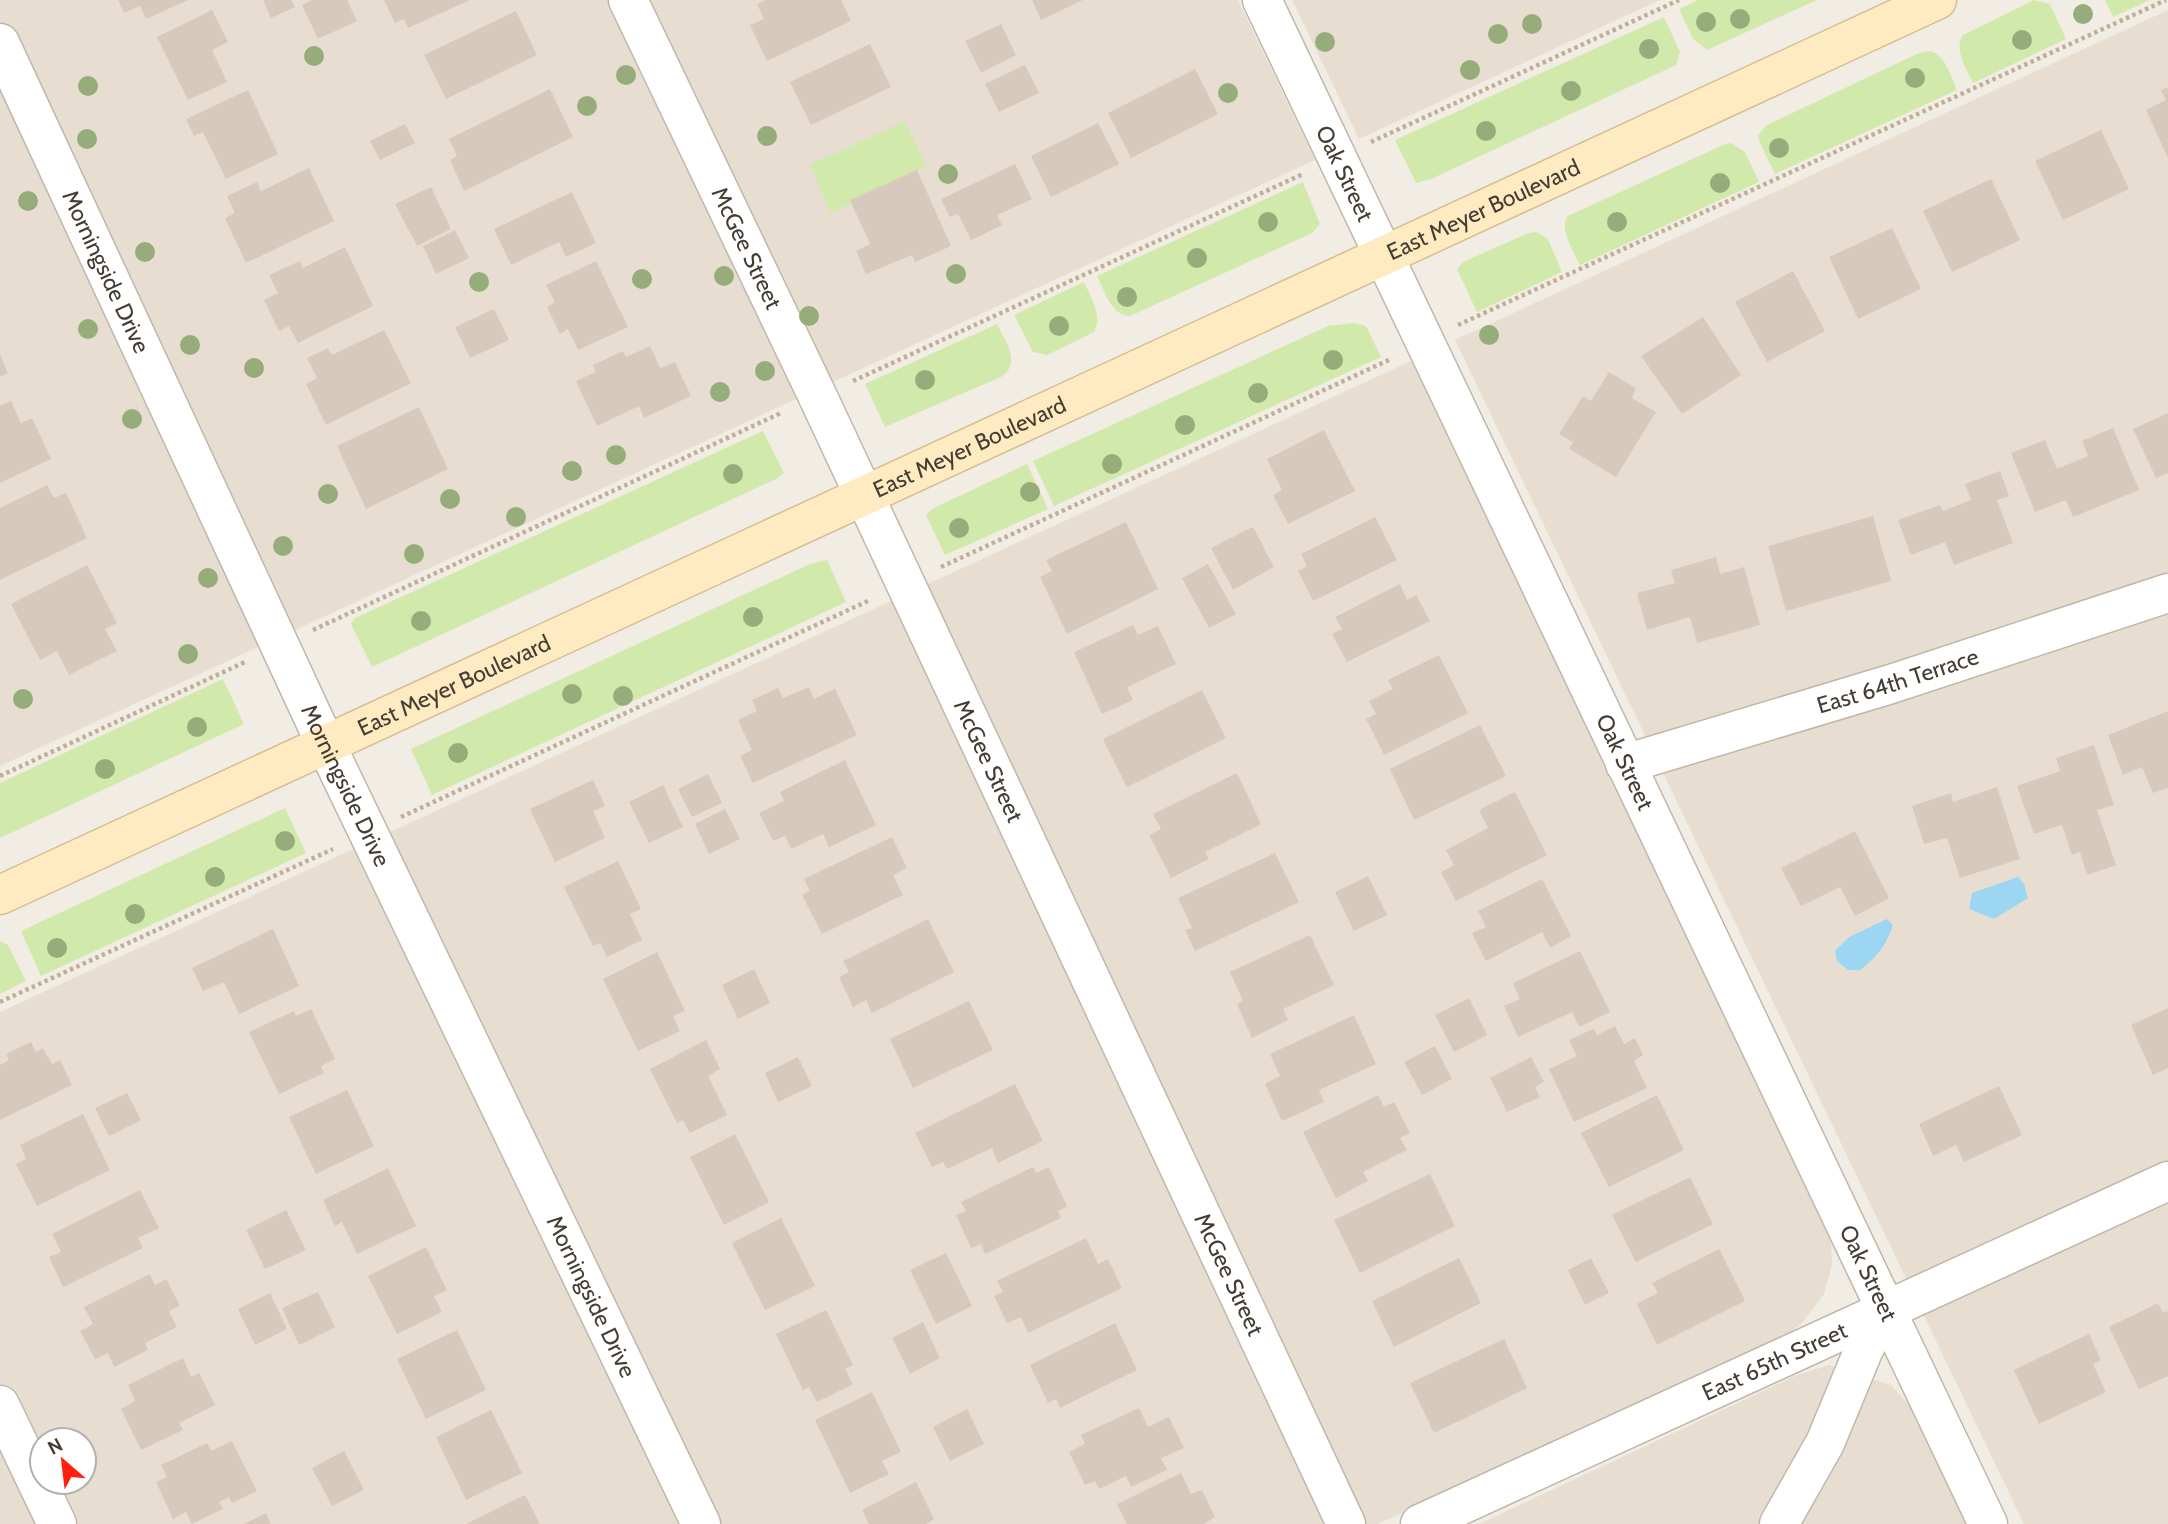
<svg xmlns="http://www.w3.org/2000/svg" width="2168" height="1524" viewBox="0 0 2168 1524" font-family="Cabin,sans-serif">
<style>
.residential{fill:#e7ded1;fill-rule:evenodd}
.green{fill:#d1e9ab}
.water{fill:#9dd6f2}
.building{fill:#d7cabc}
.lines{fill:none;stroke-linecap:round;stroke-linejoin:round}
.minor-casing{stroke:#c1b7a9;stroke-width:41}
.secondary-casing{stroke:#d5be92;stroke-width:41}
.path{stroke:#c0af97;stroke-width:4.5;stroke-dasharray:3.5 3.5;stroke-linecap:butt}
.minor{stroke:#fff;stroke-width:38}
.secondary{stroke:#ffebc1;stroke-width:38}
.tree{fill:#96ad7b}
.labels{text-anchor:middle;dominant-baseline:central;stroke-width:5;stroke-linejoin:round;paint-order:stroke}
.street-label{font-size:23px;fill:#453d34;stroke:#fff}
</style>
<rect width="100%" height="100%" fill="#f2ede4"/>
<!-- residential -->
<path class="residential" d="M0 0H1238L1315 160 0 766Z
M1292 0H1660L1359 139Z
M2168 10V1524H2024L1455 340Z
M1411 361 1824 1213 1831 1239 1832 1265 1824 1294 1802 1323 1780 1340 1378 1524H0V1012ZM42 1440H84V1482H42Z
M1829 1365 1891 1385 1911 1407 1968 1524H1479L1797 1375Z"/>
<!-- green -->
<path class="green" d="M1698 0H1817L1707 50 1693 39 1679 9Z
M2034 0 2050 4 2066 39 1973 83C1967 69 1953 49 1963 35Z
M2105 0H2150L2113 17Z
M1664 17 1680 52 1676 65 1431 179 1416 183 1395 140Z
M1930 51C1946 56 1950 75 1957 90L1775 174 1759 141 1758 135 1767 125 1919 53Z
M905 121 926 166 850 200 852 203 831 213 810 165Z
M1731 143 1745 152 1759 182 1580 265C1574 251 1558 229 1568 216L1723 145Z
M1303 182 1320 224 1312 233 1130 316C1111 316 1105 291 1097 276Z
M1536 232 1548 239 1562 272 1477 312 1457 269 1463 262 1528 233Z
M1084 282C1091 298 1103 315 1094 332L1047 355 1033 352 1014 315Z
M1354 323 1366 326 1381 357 1054 506 1033 461 1328 326Z
M997 324C1005 342 1021 360 1003 376L885 427 865 384Z
M763 431 784 473 778 478 372 667 351 624 355 618Z
M1027 464 1048 509 945 555 926 515 934 508Z
M827 560 846 602 432 795 411 749 810 564Z
M223 679 244 724 0 838V783Z
M285 808 306 853 41 976 21 931Z
M0 941 8 945 26 981 0 994Z"/>
<!-- water -->
<path class="water" d="M2018 877 2024 884 2028 898 1994 919 1969 909 1972 893Z
M1887 919 1893 925C1886 946 1877 957 1860 970H1848L1837 961 1835 951 1849 937Z"/>
<!-- building -->
<path class="building" d="M118 0H188L146 19 140 6 124 13Z
M263 0H291L295 7 271 18Z
M312 0H347L357 21 318 39 302 5Z
M384 0H470L408 28 404 19 395 23Z
M766 0H841L851 21 767 61 750 25 764 19 757 4Z
M1032 0H1083L1041 20Z
M212 10 228 42 212 50 227 82 188 100 157 37Z
M516 11 537 55 446 99 424 55Z
M1001 24 1016 55 981 73 965 41Z
M870 44 891 87 811 125 790 82Z
M1025 65 1039 93 999 112 985 84Z
M1195 69 1218 114 1131 158 1108 113Z
M2168 87V158L2146 110 2166 100 2161 90Z
M550 89 573 137 464 191 450 160 457 156 449 139Z
M248 90 278 154 226 179 203 132 194 136 186 119Z
M1098 123 1119 164 1051 197 1031 156Z
M405 124 415 143 380 160 370 141Z
M2101 130 2129 189 2063 220 2035 161Z
M1015 164 1032 199 997 215 1002 225 971 240 958 214 950 217 941 199Z
M309 168 334 221 246 263 225 218 235 213 227 196 257 182 261 191Z
M917 170 951 246 915 262 912 255 866 274 856 251 870 244 850 200Z
M1991 179 2020 240 1952 272 1923 211Z
M431 187 451 229 417 246 395 204Z
M572 192 596 243 566 257 559 242 511 265 494 229Z
M1892 228 1921 289 1858 319 1829 257Z
M455 230 469 258 436 274 423 246Z
M345 247 373 306 298 343 289 326 279 331 264 300 278 293 269 275 300 261 303 268Z
M596 261 628 327 578 350 568 329 560 334 547 307 555 302 546 285Z
M1793 271 1825 331 1767 362 1735 302Z
M494 309 509 340 470 358 455 327Z
M1703 317 1741 375 1682 414 1641 356Z
M384 330 411 383 326 425 306 384 317 378 307 358 328 348 332 355Z
M650 346 660 368 675 362 691 396 644 418 639 406 597 426 576 381 596 372 593 365 623 351 626 357Z
M0 355 8 373 0 377Z
M1609 372 1636 388 1632 398 1656 412 1616 477 1569 449 1573 442 1559 434 1583 396 1591 401Z
M11 401 21 423 32 418 51 459 0 483V406Z
M419 407 448 469 366 509 337 446Z
M2168 413V473L2156 478 2133 429Z
M2113 428 2139 490 2073 517 2066 500 2035 512 2011 453 2045 440 2057 469 2088 456 2082 441Z
M1324 430 1355 491 1288 524 1273 495 1282 490 1267 459Z
M2000 471 2009 496 1997 500 2013 543 1954 565 1945 542 1911 555 1898 520 1940 505 1943 511 1971 500 1965 484Z
M47 485 54 498 66 493 87 538 0 580V508Z
M1873 516 1891 581 1786 611 1768 546Z
M1375 517 1397 560 1313 601 1298 571 1307 566 1301 554Z
M1126 522 1158 589 1067 634 1040 577 1052 571 1046 560Z
M1253 527 1274 567 1233 590 1211 548Z
M1716 557 1720 574 1744 567 1760 625 1697 643 1690 617 1647 630 1637 593 1675 583 1671 570Z
M1208 564 1236 614 1209 628 1182 578Z
M87 565 117 623 105 629 117 651 69 675 57 651 40 660 11 604Z
M1400 584 1407 600 1416 595 1430 621 1347 662 1332 634 1342 629 1335 617Z
M1133 625 1138 635 1158 626 1176 664 1127 687 1133 700 1102 714 1074 652Z
M1439 655 1468 713 1384 755 1366 719 1376 714 1369 701 1393 689 1388 680Z
M809 687 814 699 835 689 857 735 753 783 740 756 752 750 738 720 757 711 752 700 778 688 783 698Z
M1202 690 1226 738 1127 787 1103 739Z
M2168 711V788L2153 793 2142 767 2123 775 2108 735Z
M1480 725 1506 776 1414 820 1390 769Z
M2094 745 2114 805 2097 810 2116 865 2087 875 2080 852 2072 855 2062 825 2034 834 2017 786 2060 771 2056 758Z
M845 760 876 825 829 847 823 834 791 849 785 836 773 841 759 813 784 801 780 792Z
M1237 773 1261 824 1205 852 1209 859 1171 878 1149 835 1161 829 1153 814Z
M708 774 722 803 692 817 678 789Z
M593 780 605 806 593 811 605 838 555 862 530 809Z
M663 785 683 827 649 843 629 802Z
M1997 787 2020 859 1960 878 1947 838 1924 844 1912 806 1951 793 1953 802Z
M1515 792 1547 855 1456 901 1441 872 1454 865 1446 850 1488 828 1479 810Z
M725 809 740 839 709 854 695 824Z
M1855 831 1889 898 1855 916 1840 887 1801 906 1781 868Z
M892 837 907 868 893 875 903 895 822 934 802 895 810 891 804 879Z
M1275 853 1299 902 1195 951 1185 930 1192 928 1178 898Z
M618 861 641 909 630 914 642 940 607 957 600 943 593 946 564 887Z
M1368 876 1387 915 1354 931 1335 892Z
M1542 879 1571 936 1550 948 1542 932 1486 961 1472 933 1486 927 1478 911Z
M928 919 954 972 872 1013 866 1000 853 1007 839 977 849 972 843 961Z
M273 929 299 986 239 1014 224 982 203 991 192 968Z
M1310 935 1334 985 1283 1009 1288 1020 1252 1038 1237 1004 1243 1001 1230 972Z
M1580 951 1610 1012 1579 1027 1572 1012 1518 1037 1504 1006 1520 999 1513 983Z
M657 952 685 1011 673 1016 680 1031 638 1051 603 979Z
M754 969 770 1003 738 1019 722 985Z
M1469 998 1487 1035 1454 1052 1435 1015Z
M969 1001 993 1050 913 1088 890 1039Z
M2168 1008V1068L2153 1075 2131 1025Z
M311 1009 335 1059 321 1066 324 1073 279 1094 249 1032 294 1011 296 1016Z
M1354 1015 1376 1064 1319 1090 1324 1102 1282 1121 1265 1084 1280 1076 1270 1054Z
M1615 1026 1624 1044 1635 1038 1643 1055 1634 1061 1647 1088 1574 1122 1549 1069 1577 1056 1569 1040 1593 1029 1597 1035Z
M706 1040 720 1069 708 1076 727 1115 690 1133 683 1120 677 1123 650 1069Z
M31 1042 36 1052 43 1048 52 1064 60 1060 72 1085 0 1120V1065L9 1060 6 1054Z
M1435 1046 1452 1079 1422 1095 1404 1062Z
M798 1057 812 1086 778 1102 765 1073Z
M1531 1057 1544 1082 1535 1087 1540 1097 1507 1112 1490 1078Z
M1015 1084 1043 1141 998 1163 992 1148 947 1169 943 1162 932 1167 915 1133Z
M1999 1086 2022 1135 1964 1162 1956 1145 1933 1156 1919 1124Z
M347 1090 374 1146 316 1174 289 1117Z
M127 1093 141 1120 109 1136 95 1108Z
M1378 1095 1384 1107 1394 1102 1410 1133 1400 1138 1407 1150 1363 1172 1368 1181 1336 1198 1303 1132Z
M1657 1095 1684 1150 1609 1187 1581 1133Z
M83 1114 110 1170 37 1206 16 1164 26 1159 20 1145Z
M735 1134 769 1202 724 1225 690 1157Z
M1033 1167 1036 1173 1049 1167 1067 1206 1058 1211 1061 1218 985 1254 981 1244 971 1248 956 1215 966 1211 961 1202Z
M388 1168 416 1226 357 1254 342 1222 335 1226 323 1200Z
M1430 1174 1455 1226 1360 1273 1334 1220Z
M1690 1177 1713 1224 1636 1262 1612 1215Z
M140 1190 159 1228 138 1238 143 1248 63 1287 49 1257 61 1252 52 1234Z
M286 1210 306 1250 265 1269 246 1230Z
M781 1218 815 1286 765 1310 732 1243Z
M1086 1238 1098 1264 1108 1259 1122 1288 1028 1333 1021 1317 1007 1323 994 1296 1003 1292 997 1281Z
M426 1247 447 1290 434 1296 442 1312 397 1334 368 1276Z
M1719 1249 1745 1301 1657 1345 1637 1304 1658 1293 1652 1283Z
M946 1253 972 1306 936 1324 910 1270Z
M1459 1258 1481 1303 1394 1347 1372 1301Z
M1591 1258 1609 1293 1585 1305 1568 1270Z
M150 1274 155 1285 166 1279 180 1306 169 1311 177 1327 145 1343 148 1350 114 1367 108 1353 95 1359 80 1331 93 1324 84 1307Z
M318 1292 335 1327 299 1345 282 1308Z
M270 1293 287 1329 255 1345 238 1309Z
M2158 1303 2163 1313 2168 1311V1376L2139 1389 2109 1327Z
M826 1310 853 1365 845 1369 853 1384 817 1402 809 1387 803 1390 776 1334Z
M923 1322 940 1358 910 1374 892 1338Z
M1115 1323 1137 1370 1060 1408 1056 1399 1048 1403 1030 1365Z
M457 1330 486 1390 426 1419 397 1359Z
M2089 1334 2101 1360 2093 1364 2106 1392 2039 1424 2014 1370Z
M1504 1339 1527 1388 1434 1433 1410 1383Z
M183 1358 191 1377 199 1373 215 1405 179 1423 183 1430 141 1450 121 1409 135 1401 128 1385Z
M872 1392 901 1452 882 1461 889 1474 850 1493 815 1420Z
M1139 1408 1148 1427 1169 1417 1184 1448 1161 1458 1167 1470 1131 1487 1126 1476 1099 1489 1095 1481 1085 1485 1069 1452 1085 1444 1081 1435Z
M967 1409 984 1444 950 1461 933 1427Z
M491 1410 522 1473 466 1500 436 1437Z
M232 1441 257 1491 232 1503 229 1497 219 1502 223 1509 192 1524 186 1512 173 1519 156 1482 167 1477 161 1465 207 1443 211 1451Z
M344 1451 364 1490 332 1506 312 1468Z
M1181 1473 1191 1494 1202 1490 1215 1517 1204 1524H1127L1117 1504Z
M916 1482 934 1519 926 1524H869L862 1510Z
M525 1495 540 1524H466Z
M266 1513 271 1524H244Z"/>
<g class="lines">
<!-- minor casing -->
<g class="minor-casing">
<g id="minor">
<path id="s1" d="M628 0 818 397 1346 1524"/>
<path id="s2" d="M1262 0 1988 1524"/>
<path id="s3" d="M0 43 326 745 701 1524"/>
<path id="s4" d="M1625 764 1891 684 2168 593"/>
<path d="M0 1405 57 1524"/>
<path id="s5" d="M1420 1524 2168 1181"/>
<path d="M1779 1524 1825 1443 1864 1349 1885 1311"/>
</g>
</g>
<!-- secondary casing -->
<g class="secondary-casing">
<g id="secondary">
<path id="s6" d="M0 895 1937 0"/>
</g>
</g>
<!-- path -->
<path class="path" d="M1371 142 1679 0
M1458 325 2166 0
M853 381 1303 174
M941 567 1391 359
M313 630 781 413
M0 776 245 662
M401 817 870 600
M0 1002 333 849"/>
<!-- minor -->
<use href="#minor" class="minor"/>
<!-- secondary -->
<use href="#secondary" class="secondary"/>
</g>
<!-- trees -->
<g class="tree">
<circle cx="2083" cy="14" r="10"/>
<circle cx="1740" cy="19" r="10"/>
<circle cx="1706" cy="22" r="10"/>
<circle cx="1532" cy="24" r="10"/>
<circle cx="1498" cy="34" r="10"/>
<circle cx="2022" cy="40" r="10"/>
<circle cx="1325" cy="42" r="10"/>
<circle cx="1649" cy="49" r="10"/>
<circle cx="314" cy="56" r="10"/>
<circle cx="1470" cy="70" r="10"/>
<circle cx="626" cy="75" r="10"/>
<circle cx="1915" cy="78" r="10"/>
<circle cx="88" cy="86" r="10"/>
<circle cx="1571" cy="91" r="10"/>
<circle cx="1228" cy="93" r="10"/>
<circle cx="587" cy="106" r="10"/>
<circle cx="1486" cy="131" r="10"/>
<circle cx="767" cy="136" r="10"/>
<circle cx="87" cy="139" r="10"/>
<circle cx="1779" cy="148" r="10"/>
<circle cx="948" cy="174" r="10"/>
<circle cx="1720" cy="183" r="10"/>
<circle cx="28" cy="201" r="10"/>
<circle cx="1268" cy="222" r="10"/>
<circle cx="1617" cy="222" r="10"/>
<circle cx="145" cy="252" r="10"/>
<circle cx="1197" cy="258" r="10"/>
<circle cx="956" cy="274" r="10"/>
<circle cx="724" cy="276" r="10"/>
<circle cx="642" cy="279" r="10"/>
<circle cx="479" cy="282" r="10"/>
<circle cx="1127" cy="297" r="10"/>
<circle cx="809" cy="316" r="10"/>
<circle cx="1059" cy="326" r="10"/>
<circle cx="88" cy="329" r="10"/>
<circle cx="1489" cy="335" r="10"/>
<circle cx="190" cy="345" r="10"/>
<circle cx="1333" cy="360" r="10"/>
<circle cx="254" cy="368" r="10"/>
<circle cx="765" cy="371" r="10"/>
<circle cx="925" cy="380" r="10"/>
<circle cx="720" cy="392" r="10"/>
<circle cx="1258" cy="393" r="10"/>
<circle cx="132" cy="419" r="10"/>
<circle cx="1185" cy="425" r="10"/>
<circle cx="616" cy="455" r="10"/>
<circle cx="1112" cy="464" r="10"/>
<circle cx="572" cy="471" r="10"/>
<circle cx="733" cy="474" r="10"/>
<circle cx="1030" cy="492" r="10"/>
<circle cx="328" cy="494" r="10"/>
<circle cx="450" cy="499" r="10"/>
<circle cx="516" cy="517" r="10"/>
<circle cx="959" cy="528" r="10"/>
<circle cx="283" cy="546" r="10"/>
<circle cx="414" cy="554" r="10"/>
<circle cx="208" cy="578" r="10"/>
<circle cx="753" cy="617" r="10"/>
<circle cx="421" cy="621" r="10"/>
<circle cx="188" cy="654" r="10"/>
<circle cx="572" cy="694" r="10"/>
<circle cx="623" cy="696" r="10"/>
<circle cx="23" cy="699" r="10"/>
<circle cx="197" cy="727" r="10"/>
<circle cx="458" cy="753" r="10"/>
<circle cx="105" cy="769" r="10"/>
<circle cx="285" cy="841" r="10"/>
<circle cx="215" cy="877" r="10"/>
<circle cx="135" cy="914" r="10"/>
<circle cx="57" cy="948" r="10"/>
</g>
<g class="labels">
<!-- street labels -->
<g class="street-label">
<text stroke="none"><textPath href="#s2" startOffset="192">Oak Street</textPath></text>
<text stroke="none"><textPath href="#s6" startOffset="1634">East Meyer Boulevard</textPath></text>
<text stroke="none"><textPath href="#s1" startOffset="275">McGee Street</textPath></text>
<text stroke="none"><textPath href="#s3" startOffset="252">Morningside Drive</textPath></text>
<text stroke="none"><textPath href="#s6" startOffset="1068">East Meyer Boulevard</textPath></text>
<text stroke="none"><textPath href="#s4" startOffset="285">East 64th Terrace</textPath></text>
<text stroke="none"><textPath href="#s6" startOffset="500">East Meyer Boulevard</textPath></text>
<text stroke="none"><textPath href="#s1" startOffset="842">McGee Street</textPath></text>
<text stroke="none"><textPath href="#s2" startOffset="844">Oak Street</textPath></text>
<text stroke="none"><textPath href="#s3" startOffset="819">Morningside Drive</textPath></text>
<text stroke="none"><textPath href="#s2" startOffset="1410">Oak Street</textPath></text>
<text stroke="none"><textPath href="#s1" startOffset="1409">McGee Street</textPath></text>
<text stroke="none"><textPath href="#s3" startOffset="1386">Morningside Drive</textPath></text>
<text stroke="none"><textPath href="#s5" startOffset="390">East 65th Street</textPath></text>
</g>
</g>
<!-- north arrow -->
<g transform="translate(63 1461) rotate(332)"><circle r="33" fill="#ffffff" stroke="#b5b1ae" stroke-width="2"/>
<path d="M0-5L12 26L0 18L-12 26Z" fill="#ff200e"/>
<text y="-10" font-size="19" font-weight="bold" text-anchor="middle" fill="#453d34">N</text>
</g>
</svg>
